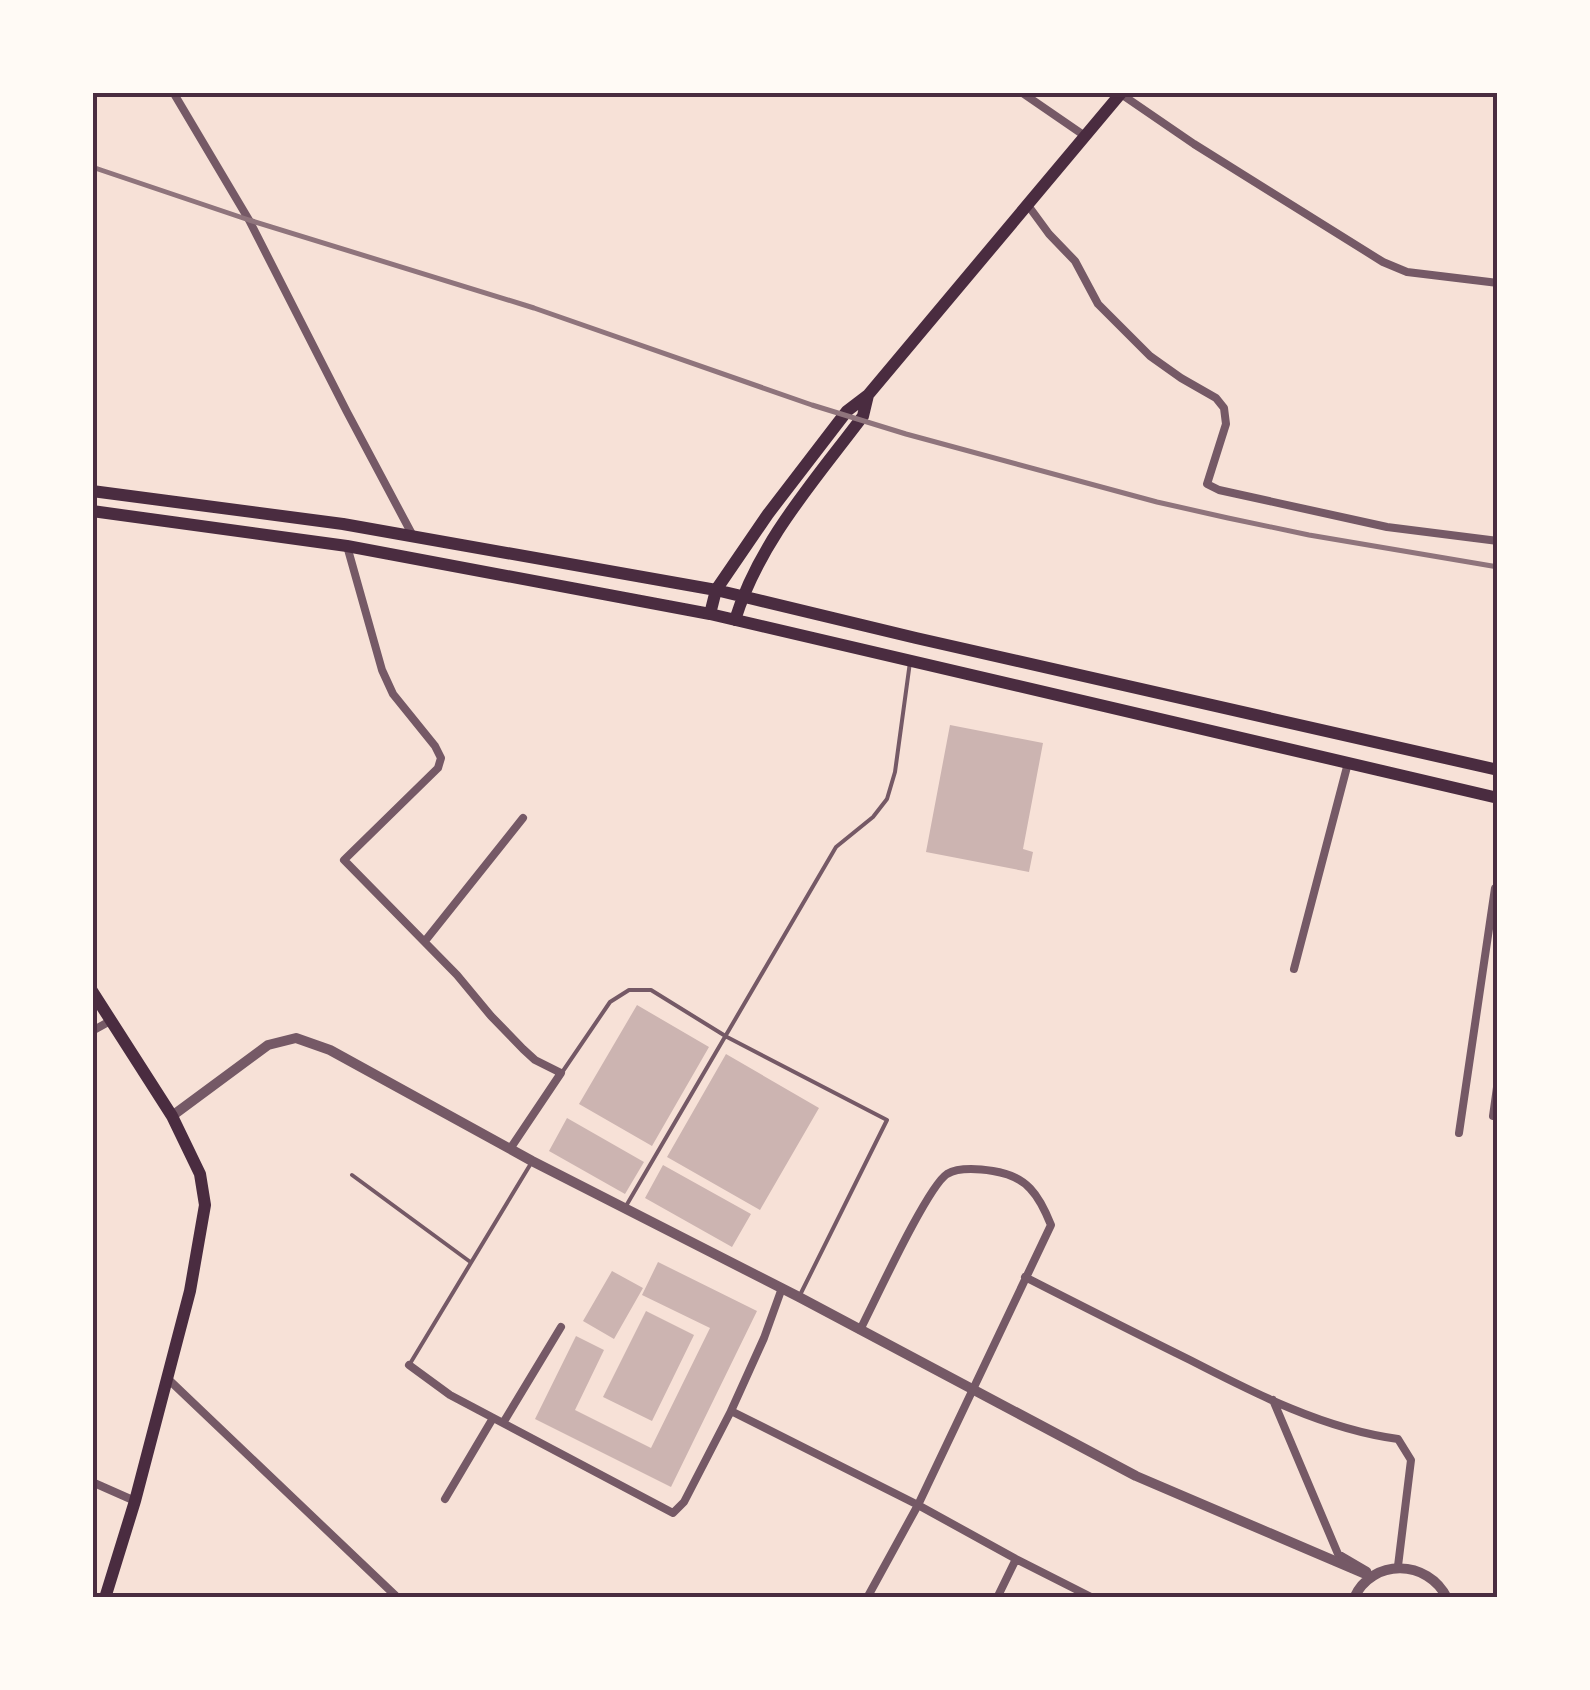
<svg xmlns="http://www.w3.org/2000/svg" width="1590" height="1690" viewBox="0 0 1590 1690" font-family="Inter,sans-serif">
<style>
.building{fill:#ccb4b1}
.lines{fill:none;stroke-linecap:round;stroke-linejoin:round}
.service{stroke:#755966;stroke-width:4}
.minor{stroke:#755966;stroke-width:8}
.tertiary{stroke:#755966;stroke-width:10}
.trunk{stroke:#4a2c40;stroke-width:12}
.rail{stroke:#8f747c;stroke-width:5}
.neatline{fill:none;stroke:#4a2c40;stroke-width:4}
</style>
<rect width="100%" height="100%" fill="#f7e1d7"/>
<!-- building -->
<path class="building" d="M950 725 1043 743 1023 849 1033 852 1029 872 926 852Z
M637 1005 709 1047 652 1146 579 1104Z
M726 1054 819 1108 760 1210 667 1157Z
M567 1118 644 1162 625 1194 549 1151Z
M663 1165 751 1214 732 1247 645 1198Z
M658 1262 757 1311 671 1487 535 1419 576 1336 604 1350 575 1410 651 1448 710 1328 642 1295Z
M612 1271 643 1288 614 1339 583 1321Z
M646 1311 694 1335 652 1421 603 1397Z"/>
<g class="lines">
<!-- service -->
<path class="service" d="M563 1071 610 1002 629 990H651L727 1037 887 1120 799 1297
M352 1175 469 1261
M626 1206 836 847 873 817 887 799 895 772 910 662
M411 1362 530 1165"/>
<!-- minor -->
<path class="minor" d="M173 92 249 220 347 412 413 536
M1021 92 1085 136
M1121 94 1194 144 1383 262 1407 272 1498 283
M1027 204 1049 234 1075 261 1098 304 1150 356 1181 378 1216 398 1224 408 1226 424 1207 484 1219 490 1387 527 1498 541
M347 546 382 670 393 694 435 746 441 758 438 768 344 860 457 975 491 1016 523 1049 535 1060 561 1073 510 1149
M425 941 523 818
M1294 969 1348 763
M92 1031 112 1020
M1493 1116 1498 1080
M1459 1133 1495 888 1498 887
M1025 1277C1080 1305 1135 1333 1190 1360 1256 1394 1324 1429 1398 1439L1411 1460 1398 1566
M860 1330C874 1303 927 1187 947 1174 959 1167 980 1169 993 1171 1027 1176 1039 1195 1051 1225L918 1505 867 1598
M409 1365 450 1395 673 1513 684 1502 731 1411 918 1505 1016 1559 1093 1598
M167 1378 398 1598
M1273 1400 1338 1554 1367 1571
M731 1411 764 1338 782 1288
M503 1423 561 1327
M92 1482 135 1501
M445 1499 493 1418
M997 1598 1016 1559"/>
<!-- tertiary -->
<path class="tertiary" d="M172 1116 268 1045 296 1038 330 1050 532 1161 799 1297 1136 1476 1370 1576
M1354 1598C1372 1558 1428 1559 1447 1598"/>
<!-- trunk -->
<path class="trunk" d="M92 491 343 524 716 590 916 638 1498 770
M92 511 347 546 710 614 1498 798
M710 614 716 590 768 514 847 411 868 395 1122 92
M735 620C759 542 815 480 863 416L868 395
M92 991 172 1116 200 1174 205 1205 190 1291 135 1501 105 1598"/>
<!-- rail -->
<path class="rail" d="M92 167 249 220 534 308 812 405 906 434 1157 502 1228 518 1309 535 1498 567"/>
</g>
<!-- border -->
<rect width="1590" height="1690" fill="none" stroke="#fffaf5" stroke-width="190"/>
<rect x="95" y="95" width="1400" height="1500" class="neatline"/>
</svg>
